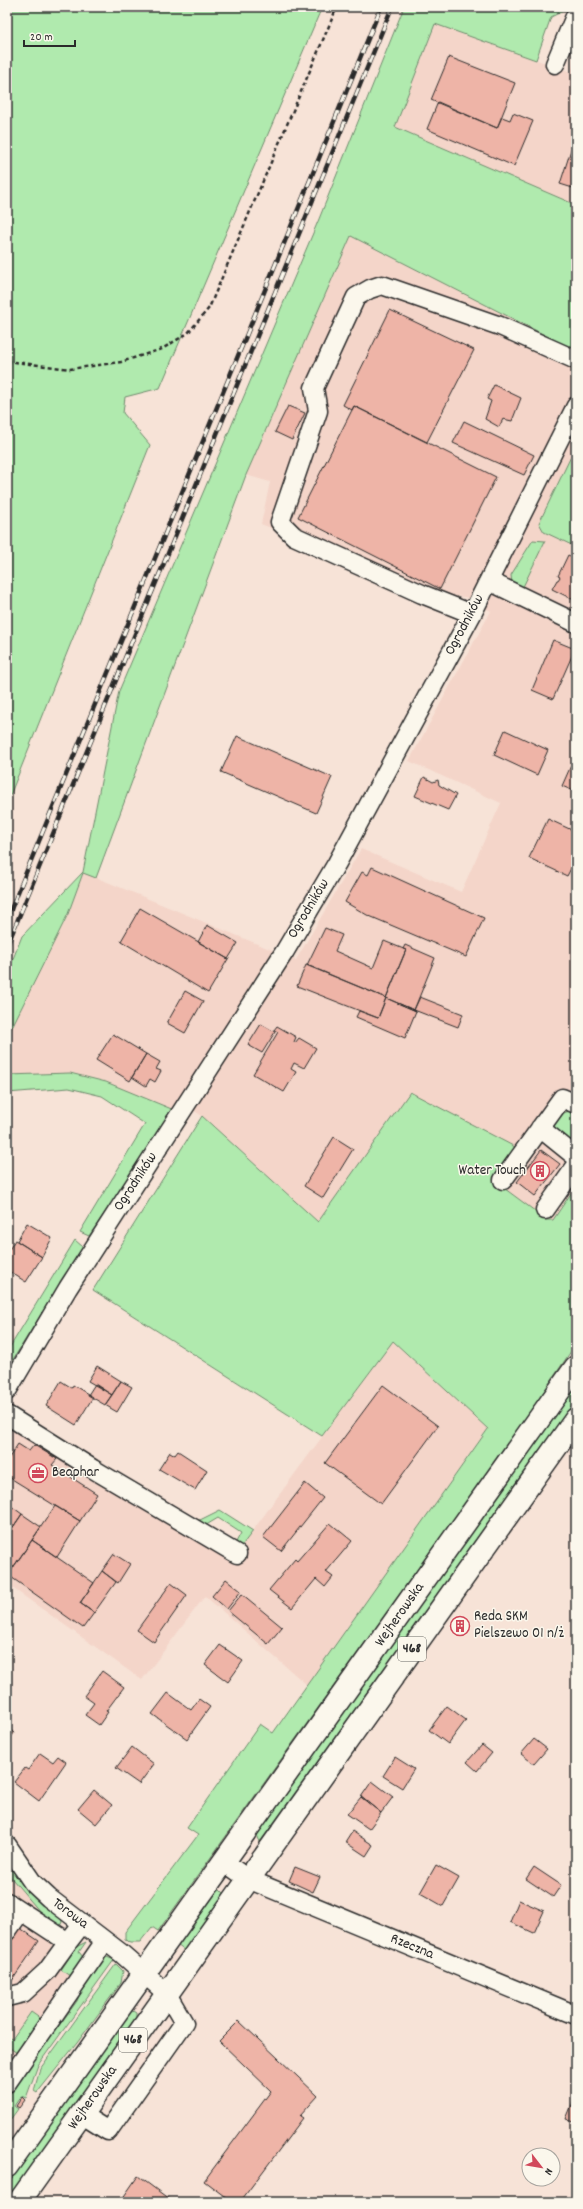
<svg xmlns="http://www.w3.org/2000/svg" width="583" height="2209" viewBox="0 0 583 2209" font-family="Dekko,sans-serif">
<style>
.built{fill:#f4d5c9}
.green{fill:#b0eaae;stroke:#6e8a6c}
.building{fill:#eeb4a7;stroke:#2b2b2b}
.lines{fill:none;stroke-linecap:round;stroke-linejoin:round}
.minor-casing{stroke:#2b2b2b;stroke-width:21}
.major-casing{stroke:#2b2b2b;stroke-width:25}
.path{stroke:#2b2b2b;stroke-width:2.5;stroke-dasharray:4 3;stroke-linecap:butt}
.minor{stroke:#fbf7ec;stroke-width:18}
.major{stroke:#fbf7ec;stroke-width:22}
.rail-casing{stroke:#2b2b2b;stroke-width:4.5}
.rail{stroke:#fbf7ec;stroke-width:3;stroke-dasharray:9;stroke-linecap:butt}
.labels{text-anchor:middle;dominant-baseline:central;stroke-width:3;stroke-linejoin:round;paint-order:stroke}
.shield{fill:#fbf7ec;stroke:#696865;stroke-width:1}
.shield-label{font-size:14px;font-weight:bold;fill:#2b2b2b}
.street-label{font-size:15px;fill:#2b2b2b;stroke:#fbf7ec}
.poi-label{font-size:15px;fill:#2b2b2b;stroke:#fbf7ec;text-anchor:start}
</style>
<rect width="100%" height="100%" fill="#f7e3d7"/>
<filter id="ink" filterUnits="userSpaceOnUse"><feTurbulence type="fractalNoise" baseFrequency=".025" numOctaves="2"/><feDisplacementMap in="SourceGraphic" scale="8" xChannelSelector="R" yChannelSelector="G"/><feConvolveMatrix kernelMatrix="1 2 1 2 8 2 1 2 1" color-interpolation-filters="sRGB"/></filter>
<g filter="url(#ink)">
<!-- built -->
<path class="built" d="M435 24 571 72 576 57V205L395 127Z
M351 236 576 351V1186L553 1220 547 1221 493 1180 517 1148 318 1222 202 1116 180 1101 174 1110 106 1082 70 1073 7 1075V1037L68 914 83 872 296 960 361 849 461 892 501 803 409 761 491 611 465 597 436 595 261 524 270 482 246 475Z
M7 1334 15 1339 7 1352Z
M393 1341 488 1429 307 1685 205 1596 142 1680 7 1584V1430L18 1427 231 1560Z
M7 1865 55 1919 83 1957 7 2068Z"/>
<!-- green -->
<path class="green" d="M7 7H322L160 388 125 397 123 413 150 445 7 803Z
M404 7H571L551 17 536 60 435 24 395 127 576 205V351L351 236 246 475 96 878 83 873 68 914 7 1037V974L22 936 83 872 119 691 319 219Z
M576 446V547L544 532 539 523Z
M533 540 545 541 521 591 512 585 511 575Z
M70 1073 106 1082 174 1110 89 1236 80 1232 145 1124 102 1096 69 1088 7 1093V1075Z
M410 1092 517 1148 493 1180 547 1220H553L576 1186V1344L523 1422 158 1931 152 1927 140 1942H130L125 1940V1932L198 1835 187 1828 260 1724 273 1733 488 1429 393 1341 322 1436 93 1290 202 1116 318 1222Z
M572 1110 576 1112V1144L550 1126 558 1115Z
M75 1240 83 1247 7 1369V1352Z
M576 1386V1399L260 1842 257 1835Z
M220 1510 253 1531 240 1548 235 1544 241 1533 218 1518 203 1527 186 1517 200 1520Z
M7 1858C23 1883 37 1900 61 1918L62 1922 60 1926H52L7 1873Z
M220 1889 224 1893 222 1898 185 1951 177 1945 216 1891Z
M86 1942 79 1952 83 1957 93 1943V1948L17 2053 7 2046V2037L12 2039 31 2012 41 2019 70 1976 61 1970 76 1947Z
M107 1957 114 1960 38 2065 26 2098 21 2096 14 2106 18 2109 7 2124V2097L77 2001 87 1976 96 1965Z
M116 1964 123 1971 121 1983 77 2043 37 2093 34 2091 40 2069Z
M133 2011 136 2013V2017L7 2201V2185L128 2013Z"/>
<!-- building -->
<path class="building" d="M449 57 515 83 497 128 431 100Z
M438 102 497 128 502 117 510 120 513 113 533 121 514 166 427 129Z
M576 134V189L560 184Z
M390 310 474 350 427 442 354 406 352 410 343 405Z
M494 385 521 398 512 421 503 419 499 427 485 419 491 401 487 399Z
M288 406 305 413 292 440 275 432Z
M354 406 496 477 440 589 298 517Z
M464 421 534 455 524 475 453 443Z
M568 555 576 559V601L552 589 557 580H558L560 577 558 576Z
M553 640 575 649 553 699 532 690Z
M576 646V656L572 654Z
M505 730 548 750 537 775 494 755Z
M237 736 332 777 316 813 221 772Z
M573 761 576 762V792L562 786Z
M424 777 433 782 438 780 439 785 456 795 448 810 415 796Z
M548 819 576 832V859L567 876 529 858Z
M372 867 484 918 466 957 367 915 345 902 362 872 368 875Z
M140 908 228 959 208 993 121 941Z
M207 925 238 943 228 959 198 942Z
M325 928 342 935 335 951 373 968 384 941 406 950 386 998 307 965Z
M405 945 435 958 414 1010 386 998 406 950 403 949Z
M306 965 386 998 378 1018 297 986Z
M185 991 203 1001 185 1033 167 1023Z
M420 997 463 1014 458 1027 414 1010Z
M386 998 416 1011 405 1038 356 1017 359 1011 378 1018Z
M261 1024 275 1032 262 1053 248 1045Z
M277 1026 296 1037 294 1042 295 1043 299 1038 316 1048 304 1068 294 1063 291 1069 296 1072 284 1092 253 1074 278 1032 274 1030Z
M113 1034 146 1054 130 1081 96 1060Z
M146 1054 160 1062 156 1069 161 1071 155 1082 150 1079 146 1086 132 1077Z
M334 1137 353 1149 323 1198 304 1186Z
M541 1150 560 1164 535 1196 517 1182Z
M27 1223 52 1238 42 1257 17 1241Z
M15 1240 42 1257 26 1282 7 1270V1253Z
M97 1366 121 1381 112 1395 88 1381Z
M61 1381 72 1388 73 1385 93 1397 76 1425 46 1406Z
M121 1381 132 1387 117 1412 105 1405Z
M95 1384 112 1395 105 1405 88 1395Z
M383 1385 438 1426 381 1504 325 1463Z
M18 1444 29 1451 34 1445 57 1459 52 1465 97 1494 80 1521 7 1476V1461Z
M178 1451 207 1470 195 1490 159 1469 170 1452 175 1455Z
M305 1483 323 1498 281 1551 263 1537Z
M7 1503 22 1514 7 1536Z
M55 1506 80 1521 57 1557 32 1540Z
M22 1514 41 1527 8 1575 7 1536Z
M330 1523 352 1541 326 1572 333 1577 325 1587 316 1579 292 1608 269 1590 295 1559 297 1561Z
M32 1540 94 1583 80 1603 94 1613 83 1628 8 1575Z
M114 1554 130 1564 118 1583 102 1571Z
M102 1571 116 1582 94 1613 80 1603Z
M226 1579 241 1591 227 1609 212 1596Z
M171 1583 187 1595 154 1642 137 1630Z
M242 1594 282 1627 268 1644 228 1611Z
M462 1619 465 1622 458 1632 455 1629Z
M220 1645 243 1661 228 1682 205 1665Z
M102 1671 124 1687 106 1711 108 1712 99 1725 85 1715 94 1703 84 1696Z
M168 1693 191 1710 199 1699 210 1707 187 1739 152 1714Z
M447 1706 466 1720 448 1744 429 1730Z
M7 1718 11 1722 7 1727Z
M7 1727 14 1733 7 1743Z
M534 1739 547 1749 534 1764 521 1754Z
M482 1745 492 1753 477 1771 467 1762Z
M132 1747 154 1764 139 1784 116 1768Z
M40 1753 53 1762 58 1756 66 1762 39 1801 14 1782 25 1768 28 1770Z
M395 1757 414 1769 402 1788 383 1776Z
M372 1781 393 1797 381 1813 361 1797Z
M94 1790 112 1805 96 1824 78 1809Z
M361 1797 381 1813 369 1829 347 1814Z
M352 1831 373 1845 366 1856 345 1842Z
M436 1865 459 1878 443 1906 420 1893Z
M295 1867 320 1877 313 1892 289 1881Z
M534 1867 561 1885 553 1897 526 1879Z
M519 1900 544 1911 534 1933 510 1922Z
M20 1928 39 1941 7 1988V1947Z
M576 1937V1948L572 1947Z
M239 2021 318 2096 300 2116 303 2118 240 2202H232L204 2181 271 2091 219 2041Z
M576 2095V2123L566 2119Z
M22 2097 25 2100 19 2108 16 2106Z
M138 2176 173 2202H120Z"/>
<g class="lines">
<!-- minor casing -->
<g class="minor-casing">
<path id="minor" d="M555 64 576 14
M489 581 576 623
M472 614 422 594 294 536 280 522 318 411 314 388 356 297 370 289 382 285 500 326 576 360
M540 1128 576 1157
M503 1180 562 1098 576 1104
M545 1210 576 1166
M7 1391 68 1288 285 951 337 863 472 614 576 406
M7 1415 93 1469 237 1554
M7 1845 33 1883 49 1898 121 1953 167 1994 184 2023 108 2131 81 2114
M224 1862 248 1879 576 2015
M7 1902 68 1942 82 1924
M7 1931 21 1911
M7 1997 23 1993 47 1971 68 1942
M7 2083 105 1941"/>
</g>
<!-- major casing -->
<g class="major-casing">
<path id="major" d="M7 2166 576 1367
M19 2202 576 1419"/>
</g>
<!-- path -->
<path class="path" d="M7 361 70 369 121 362 162 349 188 333 209 308 337 7"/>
<!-- minor -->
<use href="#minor" class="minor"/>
<!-- major -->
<use href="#major" class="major"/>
<!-- rail casing -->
<g class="rail-casing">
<path id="rail" d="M7 919 381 7
M7 946 392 7"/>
</g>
<!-- rail -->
<use href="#rail" class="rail"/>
</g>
</g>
<!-- icons -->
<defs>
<g id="building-ring" transform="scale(1)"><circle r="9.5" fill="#fbf7ec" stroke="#d1495b" stroke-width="1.5"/><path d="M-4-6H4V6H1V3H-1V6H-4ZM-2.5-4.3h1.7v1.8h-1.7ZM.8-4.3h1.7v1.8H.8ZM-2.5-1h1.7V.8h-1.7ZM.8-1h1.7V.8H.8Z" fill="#d1495b"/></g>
<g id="office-ring" transform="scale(1)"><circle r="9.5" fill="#fbf7ec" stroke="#d1495b" stroke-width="1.5"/><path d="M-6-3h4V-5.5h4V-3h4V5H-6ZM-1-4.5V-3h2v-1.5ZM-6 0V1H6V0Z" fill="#d1495b"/></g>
</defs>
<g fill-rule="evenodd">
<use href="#building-ring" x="540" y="1171"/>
<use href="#office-ring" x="38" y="1473"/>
<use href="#building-ring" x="460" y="1626"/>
</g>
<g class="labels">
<!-- shield labels -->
<g class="shield">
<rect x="398" y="1637" width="28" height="24" rx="3"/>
<rect x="119" y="2028" width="28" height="24" rx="3"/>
</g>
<g class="shield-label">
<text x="412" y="1649">468</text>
<text x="133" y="2040">468</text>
</g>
<!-- street labels -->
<g class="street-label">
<text transform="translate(465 625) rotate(-62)">Ogrodników</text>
<text transform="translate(309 909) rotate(-59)">Ogrodników</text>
<text transform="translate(136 1182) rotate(-57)">Ogrodników</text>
<text transform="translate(400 1615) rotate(-55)">Wejherowska</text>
<text transform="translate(70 1914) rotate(37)">Torowa</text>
<text transform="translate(412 1947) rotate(22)">Rzeczna</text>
<text transform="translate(93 2098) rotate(-55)">Wejherowska</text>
</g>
<!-- poi labels -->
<g class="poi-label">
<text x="526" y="1171" text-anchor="end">Water Touch</text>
<text x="52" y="1473">Beaphar</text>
<text x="474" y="1617">Reda SKM<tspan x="474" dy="17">Pielszewo 01 n/ż</tspan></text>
</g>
</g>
<!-- margin -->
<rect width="583" height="2209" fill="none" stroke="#fbf7ec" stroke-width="24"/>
<rect x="12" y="12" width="559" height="2185" fill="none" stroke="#2b2b2b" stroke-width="1.5" filter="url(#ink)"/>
<!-- north arrow -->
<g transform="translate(541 2167) rotate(121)"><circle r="19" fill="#fbf7ec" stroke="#a8a59f"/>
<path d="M0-3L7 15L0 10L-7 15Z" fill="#d1495b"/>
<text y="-6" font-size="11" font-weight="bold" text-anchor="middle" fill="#2b2b2b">N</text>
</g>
<!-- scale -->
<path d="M24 40v6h51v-6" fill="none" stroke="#2b2b2b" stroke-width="2"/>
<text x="30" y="40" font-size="12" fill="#2b2b2b" stroke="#fbf7ec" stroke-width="3" paint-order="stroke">20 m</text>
</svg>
